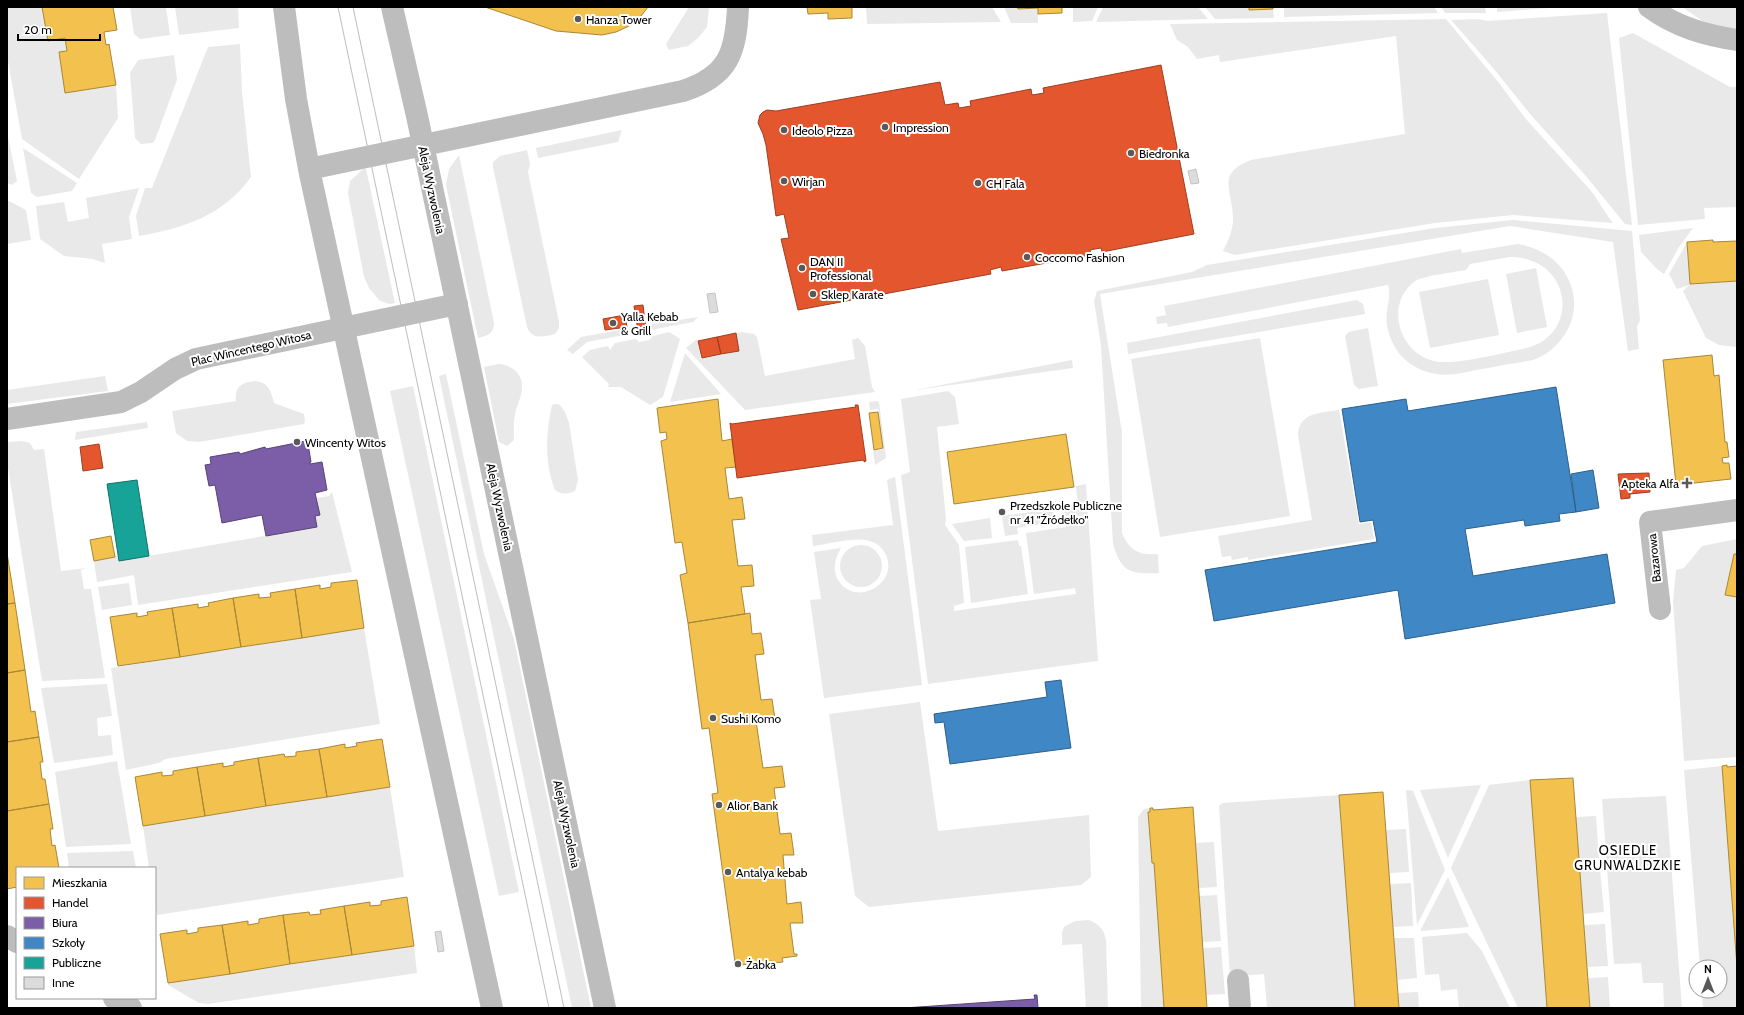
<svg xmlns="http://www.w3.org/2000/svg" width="1744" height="1015" viewBox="0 0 1744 1015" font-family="Cabin,sans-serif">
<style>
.green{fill:#e9e9e9;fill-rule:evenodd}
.homes{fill:#f2c14e;stroke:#a98737}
.shops{fill:#e4572e;stroke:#a03d20}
.offices{fill:#7b5ea7;stroke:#564275}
.schools{fill:#3f88c5;stroke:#2c5f8a}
.public{fill:#17a398;stroke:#10726a}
.building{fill:#dcdcdc;stroke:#c4c4c4}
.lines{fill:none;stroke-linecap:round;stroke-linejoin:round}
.minor{stroke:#bdbdbd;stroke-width:22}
.tram{stroke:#bdbdbd;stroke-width:1}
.poi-dot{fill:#595959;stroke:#fff;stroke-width:1.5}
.labels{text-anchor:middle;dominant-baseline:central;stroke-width:4;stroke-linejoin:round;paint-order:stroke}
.poi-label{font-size:12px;fill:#000;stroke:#fff;text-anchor:start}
.street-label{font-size:12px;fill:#000;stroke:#fff}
.neighbourhood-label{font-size:13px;letter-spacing:1px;fill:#000;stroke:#fff}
</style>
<rect width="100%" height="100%" fill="#fff"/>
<!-- green -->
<path class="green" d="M7 7H42L48 41 65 38 67 51 59 53 65 92 116 85 118 118 79 179 22 139 7 56Z
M130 7H166L170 35 140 39 134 34Z
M175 7H238L239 28 179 35Z
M689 7H709L707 27 698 38 688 46 669 50 666 44Z
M866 7H992L1001 22 867 24Z
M1004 7H1017L1018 9 1038 8V23H1011Z
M1073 7H1098L1092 21 1073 22Z
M1103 7H1198L1208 19 1096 22Z
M1205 7H1249V10L1273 9 1274 18 1215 19Z
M1284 7H1434L1438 13 1284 17Z
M1441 7H1485L1486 13H1445Z
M1497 7H1561L1497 12Z
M1682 7H1737V31L1707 24Z
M1607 13 1632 225 1625 224 1585 175 1530 114 1494 69 1451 20 1479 19 1487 21Z
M1446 19 1499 83 1525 118 1582 181C1595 193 1602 209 1613 223L1513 215 1435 223 1235 255 1223 251C1228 241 1233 231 1233 219 1233 190 1215 174 1251 160L1405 134 1396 36 1220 62 1219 55 1197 59 1188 47 1177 40 1170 24Z
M1633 33 1730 87H1737V207L1704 208 1705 219 1638 225 1619 38Z
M240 44 242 92 251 177C223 216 184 228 139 236L136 216 145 188H152L208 47Z
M174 55 177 80 155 140 153 143 141 144 135 138 130 73 138 60Z
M622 130 618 142 538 158 536 148Z
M7 132 17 181 12 185 7 183Z
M23 148 77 183 72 191 37 197 31 193Z
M527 150 530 164 528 172 559 322V328L555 334C543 337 532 340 527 327L493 167V162L500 156Z
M459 155 494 323C494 334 487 336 478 338L446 185 449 169Z
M363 169H366L395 303 390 304 380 301 369 288 364 277 348 193 350 181Z
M139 188 129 217 132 239 102 244 105 263 93 259 64 256 40 239 36 206 64 202 68 222 89 218 86 198Z
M7 200 26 210 31 240 7 244Z
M1513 220 1632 231 1640 320 1637 327 1639 349 1628 351 1613 242 1510 226 1100 294 1122 433V533C1129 550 1139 556 1158 554L1159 573C1130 574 1122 573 1113 544L1101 345 1094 301 1097 291 1192 272 1207 265 1435 228Z
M1693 228 1679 247 1664 274 1658 270 1641 252 1639 235Z
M1687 242 1690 284 1737 281V347L1719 345 1706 338 1683 291 1689 285 1677 289 1669 274Z
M1518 244C1572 252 1595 313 1551 350 1546 354 1539 358 1533 360 1518 363 1502 365 1488 368 1472 370 1453 377 1436 374 1422 372 1407 364 1398 352 1390 340 1385 326 1387 312 1388 301 1391 295 1388 285L1168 327 1167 323 1157 324 1156 317 1166 315 1164 306 1461 249 1462 253ZM1510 257C1572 257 1581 334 1527 348 1506 352 1453 366 1434 361 1399 353 1384 304 1415 281 1422 276 1456 272 1466 270L1470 264Z
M1536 268 1547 327 1517 333 1506 274Z
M1488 279 1499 335 1430 348 1419 292Z
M1357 300 1363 304 1365 314 1128 354 1127 343Z
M698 317 693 322 587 342 573 354 567 350 581 337 636 327 637 332 648 330V325Z
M1368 328 1378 386 1359 389 1354 385 1345 336 1349 332Z
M669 332 680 339 663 397 650 405 621 387H608L609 384 582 357 590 350 608 346 610 350 615 343 636 339 639 342 649 340 653 336Z
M742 332 754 334 757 337 765 376 855 359 852 340 858 338 865 346 872 387 875 392 745 410 686 348 697 339 701 359 739 351 736 333Z
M1260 338 1290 516 1160 537 1131 359Z
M685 353 721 394 670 402Z
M1072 360 1073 368 915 390Z
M498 364C512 364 524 375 522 390 521 398 516 407 515 415 513 423 514 431 514 440L507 446 499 442 484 367Z
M446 374 484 554 514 639 591 1008H572L439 376Z
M105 376 108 391 7 404V390Z
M256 381C269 383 271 391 274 403L304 414 305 422 304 424 199 442 187 441 176 433 172 411 236 401C234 386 243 382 256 381Z
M413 386 519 892 499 896 390 391Z
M948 391 955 397 959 424 937 427 946 519 945 525 959 545 964 603 954 606V611L1076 594 1075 588 1034 594 1026 533 1066 527 1064 508 1078 506 1076 486 1086 484 1098 661 928 684 901 475 910 472 901 399Z
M877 401 879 402 886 458 875 465 873 451 883 449 878 409 870 410 869 402Z
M555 404 560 405 565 412 569 423 578 480 575 491C568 494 562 495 555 490 544 462 546 433 552 405Z
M1339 410 1359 524 1371 522 1374 539 1248 560V557L1232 560 1231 556 1222 557 1218 536 1312 520 1298 435C1299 412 1321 413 1339 410Z
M147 422 148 428 75 440 76 432Z
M22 441 30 443 34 450 44 449 61 571 87 568 81 570 84 589H91L105 678 42 681 7 462V442Z
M895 477 922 685 824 698 810 600 821 599 814 552 841 548C835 558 832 569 838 580 856 609 901 582 885 553 881 546 874 541 865 540 851 538 829 544 813 546L812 535 893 525 887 480Z
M332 492 352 572 138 605 134 575 97 582 94 561 118 556 119 561 317 527 315 516 320 515 317 498 329 496Z
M1053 509 1054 522 1017 528 1018 534 1005 536 1002 516Z
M990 518 992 538 964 541 952 524Z
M1737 539V554H1734L1725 595 1737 597V757L1684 761 1673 601 1676 570 1684 568 1702 546Z
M1018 540 1019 546H1021L1028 594 971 603 965 547Z
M840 566a21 21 0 1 1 42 0a21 21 0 1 1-42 0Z
M129 583 132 605 102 610 98 587Z
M364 628 380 724 165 759 159 763 126 770 111 668Z
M107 684 112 716 97 718 98 736 111 735 113 755 54 763 41 688Z
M920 702 938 831 1089 815 1091 877 1081 885 869 907 855 896 829 714Z
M117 761 131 844 66 847 55 772Z
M1722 766 1737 967V1008H1703L1702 991H1720V967H1700L1684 770Z
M1530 780 1547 1008H1518L1451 868 1489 785Z
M1481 785 1448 858 1420 790Z
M390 787 404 877 157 915 155 903V868H149L143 826Z
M1406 790 1413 791 1445 870 1417 925Z
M1339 795 1355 1008H1267L1264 974 1230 977 1219 806 1223 803Z
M1666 796 1682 1008H1664L1663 983H1643L1641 963 1614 964 1602 799Z
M1150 808V812H1148L1152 863H1154L1164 1008H1141L1138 817 1144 809Z
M1596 816 1599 858 1579 859 1576 817Z
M1406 829 1409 872 1389 873 1386 830Z
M1214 842 1217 887 1199 888 1195 843Z
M133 851 136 868H69L67 853Z
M1600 868 1604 912 1583 914 1580 870Z
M1448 877 1469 927 1420 931Z
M1411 883 1413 926 1393 927 1390 884Z
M1217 895 1221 941 1202 942 1199 896Z
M1089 920C1100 925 1104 929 1106 940L1108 1008H1086L1082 944 1062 945V933L1064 927 1075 921Z
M1605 924 1608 966 1587 967 1584 925Z
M1467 933 1482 951 1510 1008H1459L1457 989 1441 991 1439 974 1425 975 1422 937Z
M1394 938H1414L1417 978 1397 980Z
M414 946 417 973 208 1004 199 1003 168 985V983Z
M1221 947 1225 994 1206 995 1203 948Z
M1608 977 1610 1008H1590L1588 978Z
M1418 992 1419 1008H1399L1398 993Z"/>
<!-- homes -->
<path class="homes" d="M42 7H113L117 30 104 32 106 45 109 44 116 85 65 93 59 52 67 51 65 38 48 41Z
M485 7H648L641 16 629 26 616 32 602 35 556 31Z
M807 7H852V18L828 19V13L808 14Z
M1017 7H1062V13L1038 14V8L1018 9Z
M1249 7H1273V9L1249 10Z
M1713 240V242L1737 241V281L1690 284 1687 242Z
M1712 355 1714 376 1719 375 1725 442H1727L1729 457 1722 458 1723 463H1729L1731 479 1676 485 1663 360Z
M718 399 722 441 732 439 736 467 725 468 729 499 742 497 745 519 732 520 738 566 752 565 754 586 741 587 745 614 688 623 680 575 687 573 685 561 682 542 675 543 661 441 667 439 666 432 660 433 657 408Z
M878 412 883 448 874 450 869 413Z
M1066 434 1074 487 954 504 947 452Z
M111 536 115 557 94 561 90 540Z
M7 553 15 603 7 604Z
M1734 554H1737V597L1725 595Z
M357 580 364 628 302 638 295 589 320 585V589L331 587V583Z
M295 589 302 638 241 647 233 598 259 594V598L271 597 270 593Z
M233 598 241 647 180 657 172 608 198 604V608L209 606 208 603Z
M15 603 25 670 7 673V604Z
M172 608 180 657 118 666 110 617 137 613V617L148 615 147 612Z
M750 613 752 634 761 633 764 654 755 655 761 700 772 699 775 719 756 721 763 768 782 766 785 787 774 788 780 834 791 833 794 855H783L787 904 801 902 803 923H790L794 954H797V956L782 958 783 962 772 963V961L741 965 735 962 712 794 718 793 709 728 702 729 688 623Z
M25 670 31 712 35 711 39 737 7 742V673Z
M39 737 43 762H40L42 779H45L49 804 7 811V742Z
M382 739 390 787 327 797 319 749 345 744V748L357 746 356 743Z
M319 749 327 797 266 806 258 758 284 754 285 757 296 756V752Z
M258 758 266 806 205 816 197 767 223 763V767L234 765V762Z
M1727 765V767L1737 766V967L1722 766Z
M197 767 205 816 143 826 135 777 162 772V776L173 775V771Z
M1573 778 1590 1008H1547L1530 780Z
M1383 792 1399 1008H1355L1339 795Z
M49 804 53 829H50L52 846 55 845 59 868H17V887L7 889V811Z
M1193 807 1207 1008H1164L1154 863H1152L1148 812H1150V808H1153V810Z
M407 897 414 946 352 955 344 906 370 902V906L381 905V901Z
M344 906 352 955 290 964 283 915 309 912 310 915 321 914 320 910Z
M283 915 290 964 230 974 222 925 248 921V925L259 923V919Z
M222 925 230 974 168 983 160 934 187 930V934L198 932V928Z"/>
<!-- shops -->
<path class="shops" d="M1161 65 1194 234 1102 252 1101 248 1095 249 1090 250 1091 255 1002 271 1001 267 990 270 991 274 798 310 781 239 789 238 784 214 776 216 766 145 763 134 758 123 760 115 763 112 767 110 776 111 940 82 945 105 958 103 959 108 971 106 970 101 1031 89 1032 95 1044 93 1043 88Z
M643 305 646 330 638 331 634 306Z
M625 315 627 327 605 330 603 319Z
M736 333 739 351 721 354 717 337Z
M717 337 721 354 702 358 698 341Z
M855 405H858L866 461 864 462V460L849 462 737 478 730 423 732 424 856 407Z
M99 444 103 468 83 471 80 447Z
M1649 473 1650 492 1630 494V498L1621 499 1618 474Z"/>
<!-- offices -->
<path class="offices" d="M306 441 307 444H308L311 462H310V464L322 462 327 490 315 493 320 515 315 516 317 527 266 536 262 515 222 523 215 485 209 486 205 465 211 464 210 457 239 452 240 454 265 447 266 449Z
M1034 995H1037L1038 1008H904L1035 999Z"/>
<!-- schools -->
<path class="schools" d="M1556 387 1576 512 1559 514 1560 521 1525 526 1524 520 1465 529 1473 576 1607 554 1615 603 1405 639 1398 590 1214 621 1205 570 1377 542 1373 520 1360 522 1342 409 1406 399 1408 411Z
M1593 470 1599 508 1576 512 1571 474Z
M1061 680 1071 748 950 764 944 722 935 723 934 714 1047 697 1045 682Z"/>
<!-- public -->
<path class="public" d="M137 480 149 556 119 561 107 484Z"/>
<!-- building -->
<path class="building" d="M1196 169 1199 183 1191 184 1188 171Z
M715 293 718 312 710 313 707 294Z
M441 931 444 951 438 952 435 932Z"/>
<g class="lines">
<!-- minor -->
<path class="minor" d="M284 7 296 99 310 174 492 1008
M392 7 417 116 605 1008
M1649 7C1676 27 1705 35 1737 40
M309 169 683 91C729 76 736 52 738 7
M7 419 121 402 141 392 175 369 196 359 457 304
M1660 609 1650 522 1737 510
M7 936 17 942
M1238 980 1240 1008
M114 998 131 1008"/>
<!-- tram -->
<path class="tram" d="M338 7 549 1008
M353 7 564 1008"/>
</g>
<!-- markers -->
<g class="poi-dot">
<circle cx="578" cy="19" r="4"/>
<circle cx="885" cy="127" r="4"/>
<circle cx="784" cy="130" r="4"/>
<circle cx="1131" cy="153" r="4"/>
<circle cx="784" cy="181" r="4"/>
<circle cx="978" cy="183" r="4"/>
<circle cx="1027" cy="257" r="4"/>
<circle cx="802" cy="268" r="4"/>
<circle cx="813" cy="294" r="4"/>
<circle cx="613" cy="323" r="4"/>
<circle cx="297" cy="442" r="4"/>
<path d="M1685 477h4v4h4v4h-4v4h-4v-4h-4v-4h4z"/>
<circle cx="1002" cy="512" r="4"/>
<circle cx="713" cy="718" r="4"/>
<circle cx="719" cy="805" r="4"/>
<circle cx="728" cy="872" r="4"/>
<circle cx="738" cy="964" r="4"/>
</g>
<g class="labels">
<!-- poi labels -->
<g class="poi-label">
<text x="586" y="19">Hanza Tower</text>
<text x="893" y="127">Impression</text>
<text x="792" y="130">Ideolo Pizza</text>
<text x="1139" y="153">Biedronka</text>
<text x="792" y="181">Wirjan</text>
<text x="986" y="183">CH Fala</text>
<text x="1035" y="257">Coccomo Fashion</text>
<text x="810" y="261">DAN II<tspan x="810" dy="14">Professional</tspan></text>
<text x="821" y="294">Sklep Karate</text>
<text x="621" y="316">Yalla Kebab<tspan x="621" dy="14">&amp; Grill</tspan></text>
<text x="305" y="442">Wincenty Witos</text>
<text x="1679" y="483" text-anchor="end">Apteka Alfa</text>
<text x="1010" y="505">Przedszkole Publiczne<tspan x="1010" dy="14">nr 41 "Źródełko"</tspan></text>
<text x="721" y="718">Sushi Komo</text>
<text x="727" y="805">Alior Bank</text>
<text x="736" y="872">Antalya kebab</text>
<text x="746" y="964">Żabka</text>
</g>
<!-- street labels -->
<g class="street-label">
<text transform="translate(432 190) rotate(78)">Aleja Wyzwolenia</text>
<text transform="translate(251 348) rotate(-13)">Plac Wincentego Witosa</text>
<text transform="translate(500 507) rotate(78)">Aleja Wyzwolenia</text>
<text transform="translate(1654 558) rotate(-96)">Bazarowa</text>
<text transform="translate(567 824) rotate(78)">Aleja Wyzwolenia</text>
</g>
<!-- neighbourhood labels -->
<g class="neighbourhood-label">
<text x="1628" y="850">OSIEDLE<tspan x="1628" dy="15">GRUNWALDZKIE</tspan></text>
</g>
</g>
<!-- border -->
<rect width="1744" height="1015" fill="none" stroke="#000000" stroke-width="16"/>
<!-- legend -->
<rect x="16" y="867" width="140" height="132" fill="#ffffff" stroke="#999999"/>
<rect x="24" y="877" width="20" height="12" fill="#f2c14e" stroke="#999999"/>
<text x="52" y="887" font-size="12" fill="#000000">Mieszkania</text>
<rect x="24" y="897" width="20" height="12" fill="#e4572e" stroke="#999999"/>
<text x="52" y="907" font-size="12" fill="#000000">Handel</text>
<rect x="24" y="917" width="20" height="12" fill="#7b5ea7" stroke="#999999"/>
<text x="52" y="927" font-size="12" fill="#000000">Biura</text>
<rect x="24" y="937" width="20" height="12" fill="#3f88c5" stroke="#999999"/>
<text x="52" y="947" font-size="12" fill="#000000">Szkoły</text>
<rect x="24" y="957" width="20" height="12" fill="#17a398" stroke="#999999"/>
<text x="52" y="967" font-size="12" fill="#000000">Publiczne</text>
<rect x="24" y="977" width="20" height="12" fill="#dcdcdc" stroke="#999999"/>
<text x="52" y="987" font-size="12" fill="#000000">Inne</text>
<!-- north arrow -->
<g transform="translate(1708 979)"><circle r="19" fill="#ffffff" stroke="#999999"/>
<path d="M0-3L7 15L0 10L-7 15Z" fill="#595959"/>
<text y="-6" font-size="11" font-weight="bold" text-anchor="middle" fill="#000000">N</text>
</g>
<!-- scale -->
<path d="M18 34v6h82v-6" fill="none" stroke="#000000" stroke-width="2"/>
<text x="24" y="34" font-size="12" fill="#000000" stroke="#ffffff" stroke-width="3" paint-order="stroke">20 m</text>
</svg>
